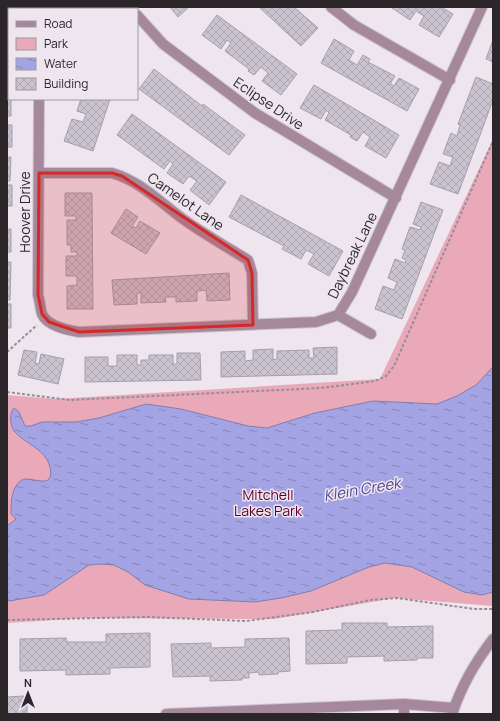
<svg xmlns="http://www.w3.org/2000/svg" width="500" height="721" viewBox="0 0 500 721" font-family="Manrope,sans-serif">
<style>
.green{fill:#eaa9b9}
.water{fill:url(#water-ripples);stroke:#7f7eac}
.building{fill:url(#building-cross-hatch);stroke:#a39faa}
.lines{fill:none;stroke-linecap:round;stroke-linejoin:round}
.minor-casing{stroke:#ccc3cc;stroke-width:12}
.path{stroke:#958e95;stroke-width:2;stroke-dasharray:3 2;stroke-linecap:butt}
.minor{stroke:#a58899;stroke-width:10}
.marked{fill:#d62828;fill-opacity:0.2;stroke:#d62828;stroke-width:3;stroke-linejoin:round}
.labels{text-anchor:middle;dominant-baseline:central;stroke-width:3;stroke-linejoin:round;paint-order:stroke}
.street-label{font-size:14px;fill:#2a262a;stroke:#efe5ef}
.park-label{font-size:14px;fill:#5a0028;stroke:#efe5ef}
.water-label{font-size:15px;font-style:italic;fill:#4d4794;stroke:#efe5ef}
</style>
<defs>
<pattern id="water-ripples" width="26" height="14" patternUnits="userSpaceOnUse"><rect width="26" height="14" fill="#a4a4e4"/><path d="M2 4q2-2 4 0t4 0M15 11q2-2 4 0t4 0" fill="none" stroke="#8685b9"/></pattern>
<pattern id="building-cross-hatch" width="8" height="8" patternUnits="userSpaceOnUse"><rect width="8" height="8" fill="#c9c4d0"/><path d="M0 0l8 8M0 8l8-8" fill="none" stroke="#ada8b3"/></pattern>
</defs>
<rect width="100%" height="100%" fill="#efe5ef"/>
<!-- green -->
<path class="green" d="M493 139V606L395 598 274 619 85 618 7 623V395L56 399 380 379Z"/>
<!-- water -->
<path class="water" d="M493 367V592L482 595 464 592 412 567 385 563 369 567 311 591 281 598 255 602 189 599 145 585 128 572 114 565 101 564 89 565 44 595 9 601 7 598V526L16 519 11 514C11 503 11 486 22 480 31 475 55 492 50 467 46 449 25 444 14 431 10 425 9 413 14 408L19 412 25 426H31L42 422H76L99 418 146 404 181 409 248 426 267 428 315 413 373 401 437 404 457 396 476 385Z"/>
<!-- building -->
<path class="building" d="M170 7H189L178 17Z
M259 7H294L318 28 301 46Z
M393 7H441L453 14 439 37 419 25 424 16 416 11 410 20 392 8Z
M217 15 297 74 281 95 262 81 268 73 261 67 254 75 248 71 249 69 225 51 231 43 227 40 221 49 202 35Z
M334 39 354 51 349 60 357 65 363 55 370 59 368 62 395 76 390 84 394 86 399 78 419 89 407 111 321 63Z
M493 40V62L486 59Z
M154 69 202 106 203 104 245 135 229 155 139 89Z
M476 77 493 84V100L458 194 430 184 439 162 450 166 453 157 443 154 451 133 457 136 460 125 458 124Z
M314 85 399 135 386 158 365 146 370 137 363 132 357 141 350 137 351 135 325 120 329 113 326 110 321 119 300 108Z
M7 93H9V99H11V116H7Z
M81 99H110L93 151 64 141 72 119 83 122 86 114 77 111Z
M132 114 226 182 209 205 190 190 197 181 189 176 183 184 167 173 173 164 170 161 164 169 117 135Z
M7 125H12V147H7Z
M7 157H11L10 181H7Z
M7 185H12V206H7Z
M65 193H92L93 309H67V286L77 285V276H66V256H77V252H71V245H67V220H76V216H65Z
M241 195 343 251 329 276 308 264 314 254 306 250 301 259 282 249 284 246 229 217Z
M421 202 443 210 402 319 375 309 383 286 394 290 397 282 388 278 395 259 405 263 406 260 402 258 405 250 402 249 410 227 420 230 421 227 413 224Z
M126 209 138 217 132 226 136 228 140 221 160 233 146 254 111 233Z
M7 229H11V252H7Z
M7 262H11L10 300H7Z
M229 273 230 300 207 301 206 290 197 291V301L176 302V297H165L166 302 141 303V293H137V304L114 305 112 280Z
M7 304H11V328H7Z
M337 347V374L221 377V352L245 351V361L253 360V350L273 349V360L277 359V351L309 350V358H314L313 348Z
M24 350 37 352 35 363 39 364 41 354 64 359 58 384 18 375Z
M177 353H200L201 380 85 382V357H108V366H117V355H137V365H141V360H149V355H173V364H177Z
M342 623H387V627L433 626V658H417V660L384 661V656L347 657V663L306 664V631L342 630Z
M150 633V667L110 668V674L66 675V670L20 671V639L66 638 67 642H106V634Z
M289 638 290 671 278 672V674L259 675V672L249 673V678H242V680L210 681V676L173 677 171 644 211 643V648L245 647V639Z
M24 696V704L27 703V714H7V697Z"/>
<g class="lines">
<!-- minor casing -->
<g class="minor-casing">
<path id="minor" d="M129 7 131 9
M331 7 354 25 450 80
M101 9 103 7
M137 15 163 44 255 113 396 198
M39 99 38 295C40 301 40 308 42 314 47 326 67 330 79 332L316 322 338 315 352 292 482 7
M39 173H112C140 181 160 202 183 219 204 234 227 247 248 260L252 273 253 325
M338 315 371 334
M404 704V714
M166 714 404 704 454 708
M452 714C462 685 474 664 493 639"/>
</g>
<!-- path -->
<path class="path" d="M84 9 86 7 87 9
M7 78H9
M7 352 37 325
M7 392 70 400 321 388 375 381 386 376 394 366 493 141
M7 620 147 617 246 621 313 612 370 600 397 598 474 609H493"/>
<!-- minor -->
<use href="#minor" class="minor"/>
</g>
<!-- marked area -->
<path class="marked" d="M39 173H112L122 176 248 260 252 273 253 325 79 332 49 322 42 314 38 295Z"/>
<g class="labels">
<!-- street labels -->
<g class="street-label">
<text transform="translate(269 103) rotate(34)">Eclipse Drive</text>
<text transform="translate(186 201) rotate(35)">Camelot Lane</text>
<text transform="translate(24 212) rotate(-90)">Hoover Drive</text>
<text transform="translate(352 255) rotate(-64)">Daybreak Lane</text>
</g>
<!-- park labels -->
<g class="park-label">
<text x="268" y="494">Mitchell<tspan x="268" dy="16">Lakes Park</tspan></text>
</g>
<!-- water labels -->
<g class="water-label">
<text transform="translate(362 489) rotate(-10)">Klein Creek</text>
</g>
</g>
<!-- border -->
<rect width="500" height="721" fill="none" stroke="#2a262a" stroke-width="16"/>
<!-- legend -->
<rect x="8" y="8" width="130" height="92" fill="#efe5ef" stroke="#a099a0"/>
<rect x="16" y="21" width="20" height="6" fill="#a58899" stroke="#a099a0"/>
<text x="44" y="28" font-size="12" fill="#2a262a">Road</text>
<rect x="16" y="38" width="20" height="12" fill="#eaa9b9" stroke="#a099a0"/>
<text x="44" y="48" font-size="12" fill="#2a262a">Park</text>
<rect x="16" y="58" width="20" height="12" fill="url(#water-ripples)" stroke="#a099a0"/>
<text x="44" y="68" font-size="12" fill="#2a262a">Water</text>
<rect x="16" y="78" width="20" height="12" fill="url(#building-cross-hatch)" stroke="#a099a0"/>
<text x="44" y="88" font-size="12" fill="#2a262a">Building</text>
<!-- north arrow -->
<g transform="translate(28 693)" stroke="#efe5ef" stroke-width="3" paint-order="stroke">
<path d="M0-3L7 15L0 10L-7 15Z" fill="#2a262a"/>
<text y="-6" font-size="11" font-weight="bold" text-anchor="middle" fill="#2a262a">N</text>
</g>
</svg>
